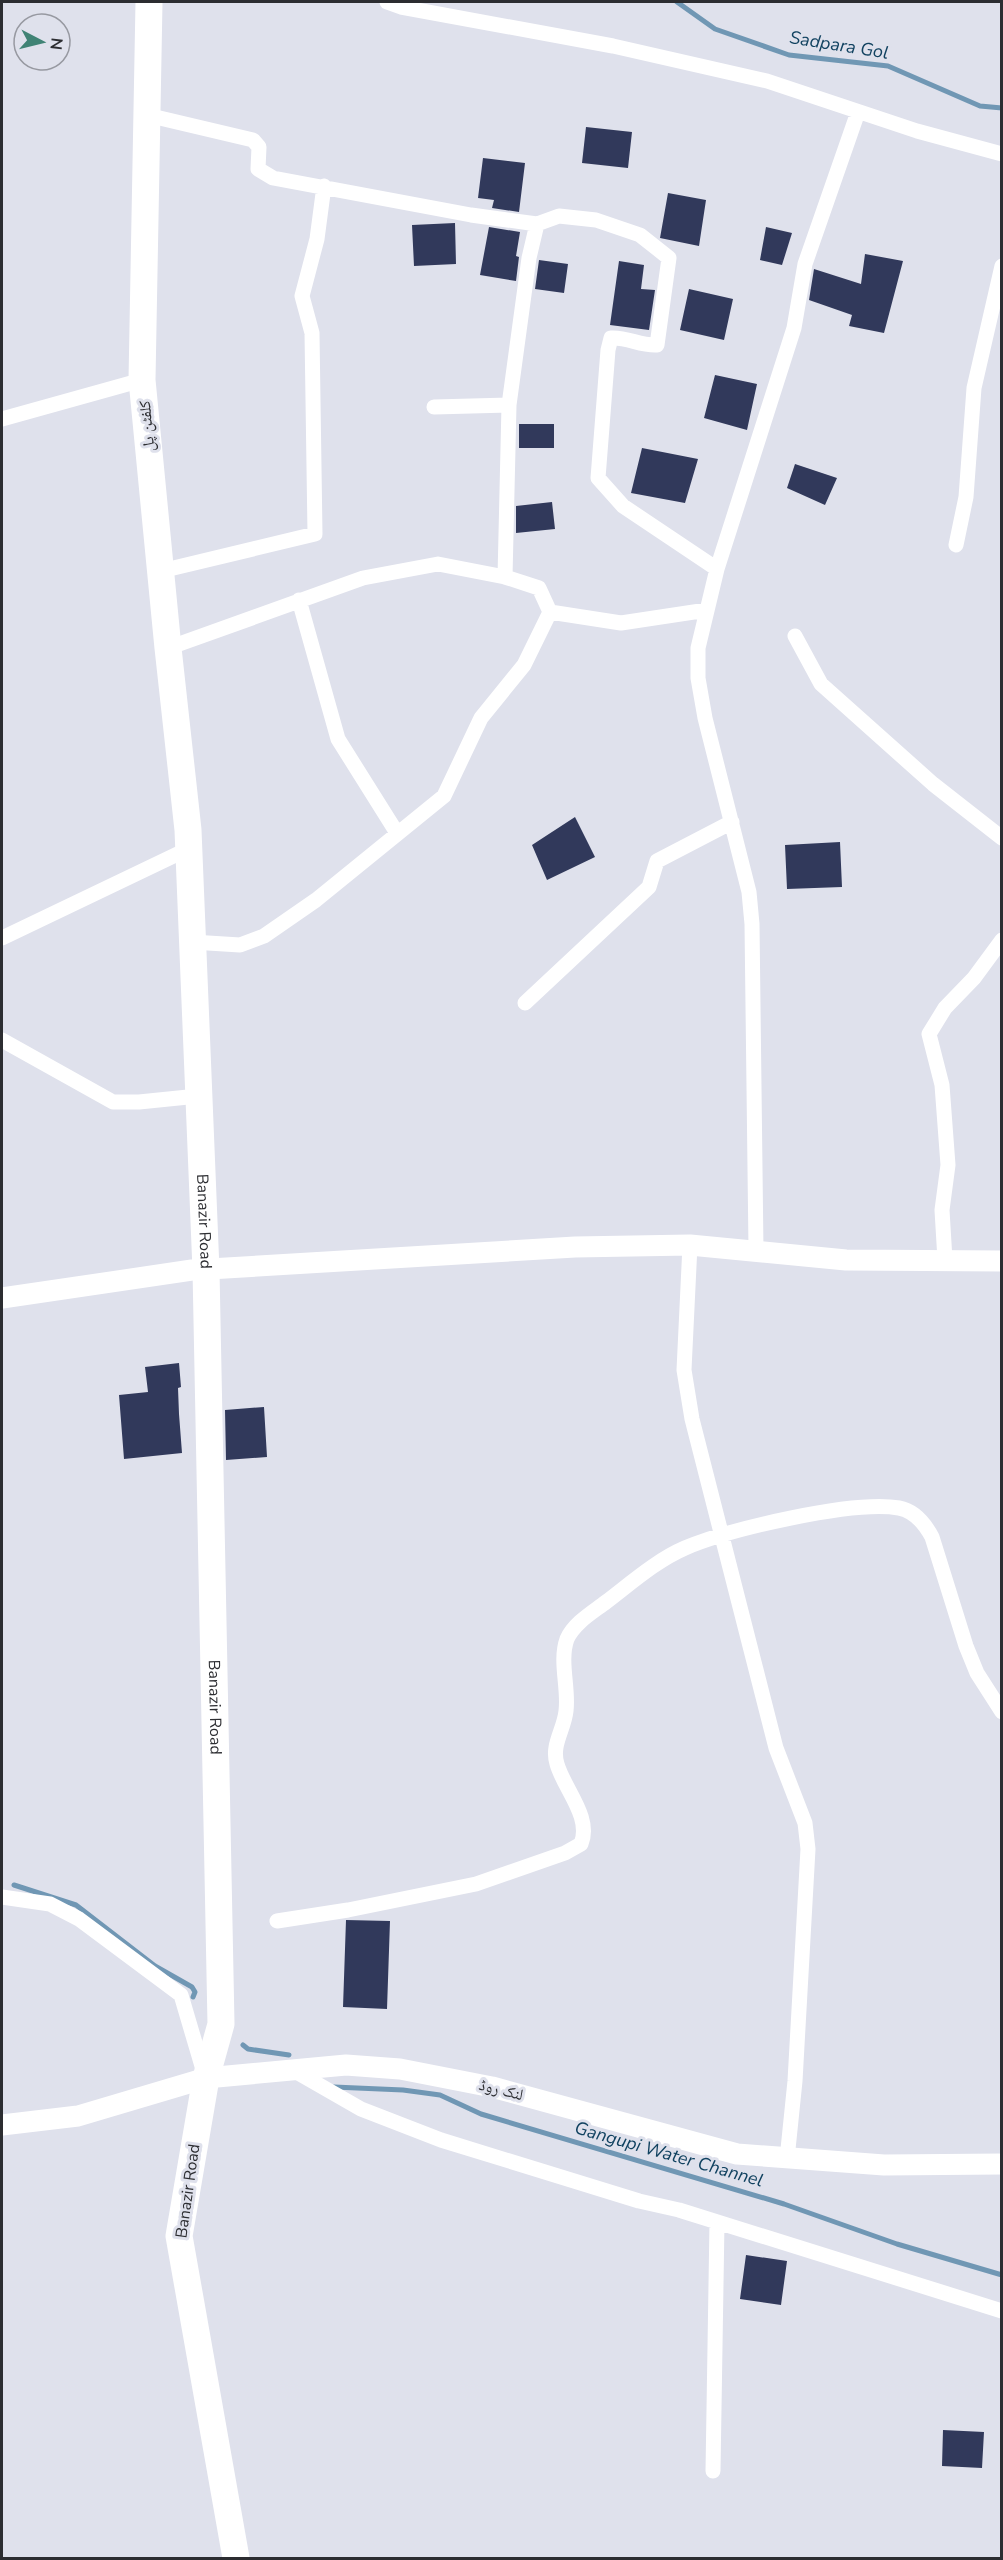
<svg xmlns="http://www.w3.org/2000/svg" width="1003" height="2560" viewBox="0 0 1003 2560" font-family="'Nunito Sans','Noto Naskh Arabic',sans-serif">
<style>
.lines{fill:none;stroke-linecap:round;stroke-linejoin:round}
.stream{stroke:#7097b4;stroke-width:5}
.building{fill:#31395b}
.street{stroke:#fff;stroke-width:15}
.secondary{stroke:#fff;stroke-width:21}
.highway{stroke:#fff;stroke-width:27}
.labels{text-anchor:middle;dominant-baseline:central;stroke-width:6;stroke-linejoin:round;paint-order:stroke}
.street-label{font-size:16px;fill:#2c2d31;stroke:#dfe1ec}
.water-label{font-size:18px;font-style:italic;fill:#114260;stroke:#dfe1ec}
</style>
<rect width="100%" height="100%" fill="#dfe1ec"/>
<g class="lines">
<!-- stream -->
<path class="stream" d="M677 2 715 29 789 55 888 66 980 106 1002 108
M14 1885 76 1905 155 1966 192 1987 195 1992 193 1997
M243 2045 248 2049 289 2055
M334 2087 403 2090 440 2095 481 2114 784 2204 897 2244 1002 2275"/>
</g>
<!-- building -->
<path class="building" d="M586 127 632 132 628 168 582 163Z
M483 158 525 163 519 212 492 208 494 200 478 198Z
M668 193 706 200 699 246 660 238Z
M455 223 456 264 414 266 412 225Z
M489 227 520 232 516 256 519 257 516 281 480 275Z
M766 227 792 233 782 265 760 260Z
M865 254 903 261 884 333 849 326 852 315 809 300 814 269 861 284Z
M539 260 568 264 564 293 535 289Z
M619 261 644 265 641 289 655 290 649 330 610 325Z
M689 289 733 299 724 340 680 330Z
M715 375 757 384 747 430 704 418Z
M519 424H554V448H519Z
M642 448 698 459 685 503 631 493Z
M795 464 837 478 825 505 787 488Z
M552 502 555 529 516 533V506Z
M575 817 595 857 547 880 532 845Z
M840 842 842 887 787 889 785 845Z
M179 1363 181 1387 178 1388 179 1414 182 1453 124 1459 119 1395 148 1392 145 1367Z
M264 1407 267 1457 226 1460 225 1410Z
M346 1920 390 1921 387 2009 343 2007Z
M746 2255 787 2261 781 2305 740 2299Z
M943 2430 984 2432 982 2468 942 2466Z"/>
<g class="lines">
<!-- street -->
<path class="street" d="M387 2 401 7 613 46 767 81 917 131 1002 154
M147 115 253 140 259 147 258 169 273 178 471 215 537 224 529 258 509 405 434 407
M537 224 559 216 596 220 640 235 669 258 657 345C640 346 628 337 611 338L608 350 598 478 623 506 717 569
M2 419 142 380
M956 545 966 497 974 388 1002 266
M161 571 315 534 312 333 302 296 317 239 324 186
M505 577 539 588 550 612 621 623 707 610
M299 600 338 739 397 833
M795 636 821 684 933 784 1002 838
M168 648 363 578 438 564 505 577 509 405
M2 938 188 849
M192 942 240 945 264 936 316 900 444 796 481 718 524 665 550 612
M525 1003 649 887 657 861 732 822
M2 1040 113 1102H139L198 1096
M690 1245 684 1370 692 1419 776 1748 805 1823 808 1849 795 2081 787 2159
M756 1250 752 924 749 892 705 718 698 678V648L717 569 794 328 805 264 858 112
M945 1260 942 1210 948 1165 942 1085 929 1034 945 1008 974 978 1002 940
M2 1897 50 1904 79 1919 181 1995 204 2073
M277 1921 348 1910 476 1884 565 1853 581 1844C592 1817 564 1789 557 1764 551 1745 564 1730 566 1711 569 1688 559 1661 567 1639 574 1623 593 1612 606 1602 631 1583 657 1560 685 1548 730 1529 853 1500 899 1508 915 1511 925 1524 932 1537L966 1646 977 1673 1002 1712
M293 2070 361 2109 441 2140 639 2201 679 2210 1002 2311
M713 2471 717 2222"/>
<!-- secondary -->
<path class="secondary" d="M2 1298 192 1270 575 1247 690 1245 846 1260 1002 1261
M2 2125 78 2116 206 2078 346 2065 400 2069 492 2087 737 2154 884 2165 1002 2164"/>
<!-- highway -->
<path class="highway" id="s1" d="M149 2 142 380 168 648 188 830 206 1270 221 2024 206 2078 179 2236 236 2558"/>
</g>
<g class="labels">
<!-- street labels -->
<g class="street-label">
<text transform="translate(147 426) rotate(-95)">کلفٹن پل</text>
<text stroke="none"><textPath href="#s1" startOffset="1222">Banazir Road</textPath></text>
<text stroke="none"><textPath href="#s1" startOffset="1708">Banazir Road</textPath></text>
<text transform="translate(501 2090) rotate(14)">لنک روڈ</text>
<text transform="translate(188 2191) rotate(-82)">Banazir Road</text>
</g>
<!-- water labels -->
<g class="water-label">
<text transform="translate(839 45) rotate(9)">Sadpara Gol</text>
<text transform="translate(669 2154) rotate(16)">Gangupi Water Channel</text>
</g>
</g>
<!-- border -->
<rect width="1003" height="2560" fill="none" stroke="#2c2d31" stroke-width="6"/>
<!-- north arrow -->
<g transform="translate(42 42) rotate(97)"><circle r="28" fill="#dfe1ec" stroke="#9799a1" stroke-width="1.5"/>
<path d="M0-4.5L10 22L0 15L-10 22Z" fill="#408375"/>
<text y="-9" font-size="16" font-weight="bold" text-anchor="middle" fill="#2c2d31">N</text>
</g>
</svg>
